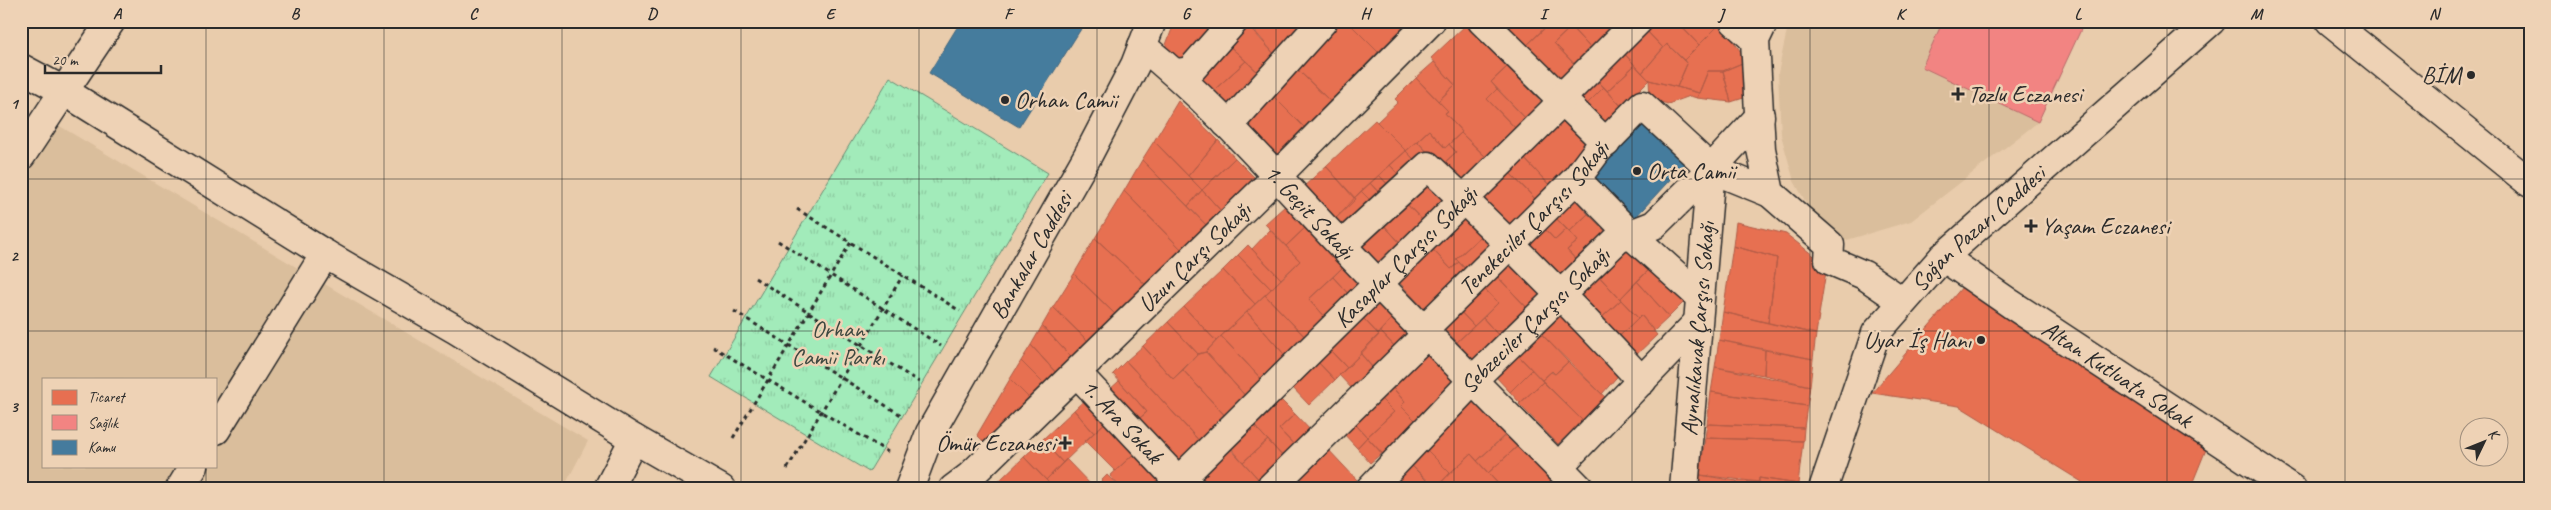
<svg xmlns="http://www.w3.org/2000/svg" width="2551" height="510" viewBox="0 0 2551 510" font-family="Caveat,sans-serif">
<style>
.built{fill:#dabe9c;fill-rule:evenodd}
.park{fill:url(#park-tufts);stroke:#668b72}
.shops{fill:#e76f51;stroke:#af5b46}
.health{fill:#f28482;stroke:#b66968}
.public{fill:#457b9d;stroke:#3d637b}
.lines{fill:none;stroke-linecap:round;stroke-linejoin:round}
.minor-casing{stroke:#2b2b2b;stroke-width:31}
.major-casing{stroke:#2b2b2b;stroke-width:31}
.path{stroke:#2b2b2b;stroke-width:3;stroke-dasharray:4 4;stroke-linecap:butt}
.minor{stroke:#eed2b5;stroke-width:28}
.major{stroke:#eed2b5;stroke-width:28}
.grid{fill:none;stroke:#2b2b2b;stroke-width:1;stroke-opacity:0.55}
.poi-dot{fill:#2b2b2b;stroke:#eed2b5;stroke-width:2}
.labels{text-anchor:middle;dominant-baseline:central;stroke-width:5;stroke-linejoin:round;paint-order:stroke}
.poi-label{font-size:24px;fill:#2b2b2b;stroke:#eed2b5;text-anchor:start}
.street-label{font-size:24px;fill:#2b2b2b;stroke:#eed2b5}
.park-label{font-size:24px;fill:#3d4840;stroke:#eed2b5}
.neatline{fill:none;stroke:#2b2b2b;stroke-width:2}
.grid-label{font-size:16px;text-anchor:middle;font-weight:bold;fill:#2b2b2b}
</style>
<defs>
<pattern id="park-tufts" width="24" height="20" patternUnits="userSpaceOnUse" patternTransform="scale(1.25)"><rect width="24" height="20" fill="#a2ebba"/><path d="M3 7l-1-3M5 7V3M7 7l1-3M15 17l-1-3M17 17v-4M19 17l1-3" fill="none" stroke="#8ccaa0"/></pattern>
</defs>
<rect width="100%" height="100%" fill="#e9ccac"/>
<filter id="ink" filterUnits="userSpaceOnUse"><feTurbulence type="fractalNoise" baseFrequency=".02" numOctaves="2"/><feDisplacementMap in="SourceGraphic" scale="10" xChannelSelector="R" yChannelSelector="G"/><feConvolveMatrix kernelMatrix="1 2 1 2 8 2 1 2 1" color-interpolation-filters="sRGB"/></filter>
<g filter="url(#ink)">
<!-- built -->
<path class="built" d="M1789 21H1943L1922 67 2038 122 1911 221 1830 245 1794 181 1781 135 1778 73Z
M58 125 588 441 563 489H21V185ZM44 379H216V466H44Z"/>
<!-- park -->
<path class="park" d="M890 77 1048 173 869 472 711 377Z"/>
<!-- shops -->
<path class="shops" d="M1175 21H1199L1213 32 1185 67 1164 50Z
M1199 21H1222L1213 32Z
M1246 21H1308L1276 56Z
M1334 21H1347L1378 52 1331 102 1298 70Z
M1347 21H1402L1406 25 1378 52Z
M1499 21H1552L1525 47Z
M1552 21H1560L1568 30 1554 43 1582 72 1564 89 1525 47Z
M1560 21H1609L1619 32 1596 54 1571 27 1568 30Z
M1651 21H1676L1699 45 1684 60 1667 44 1663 48 1644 28Z
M1676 21H1719L1721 23 1699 45Z
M1245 22 1276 56 1260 74 1225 42Z
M1721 23 1747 61 1723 71H1708L1699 93 1677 87 1687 64 1684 60Z
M1467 24 1508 66 1491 82 1497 89 1487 99 1519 132 1489 160 1461 133 1462 132 1445 113 1448 111 1438 101 1455 85 1431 58Z
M1571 27 1596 54 1582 72 1554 43Z
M1644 28 1663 48 1642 73 1621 50Z
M1225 42 1246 61 1212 92 1194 76Z
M1667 44 1687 64 1677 87 1649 80 1642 73Z
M1621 50 1635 65 1607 91 1593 76Z
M1246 61 1260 74 1230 109 1212 92Z
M1747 61 1756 94 1731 102 1723 71Z
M1434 62 1455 85 1438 101 1416 78Z
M1635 65 1649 80 1622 107 1607 91Z
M1508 66 1546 107 1529 122 1491 82Z
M1298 70 1331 102 1305 128 1272 95Z
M1708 71H1723L1731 102 1697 98Z
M1593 76 1604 87 1585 106 1575 95Z
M1416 78 1448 111 1445 113 1462 132 1445 148 1429 130 1406 151 1377 122 1398 102 1395 99Z
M1649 80 1677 87 1699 93 1697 98 1690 96 1668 104 1650 99Z
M1604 87 1625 110 1606 128 1585 106Z
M1497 89 1529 122 1519 132 1487 99Z
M1272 95 1305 128 1275 159 1242 126Z
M1178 101 1218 140 1188 176 1154 141Z
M1560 118 1590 149 1551 187 1522 156Z
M1375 120 1406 151 1354 198 1326 166Z
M1429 130 1445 148 1449 144 1456 152 1441 166 1417 141Z
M1461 133 1489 160 1463 190 1441 166 1456 152 1449 144Z
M1218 140 1235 158 1202 190 1188 176Z
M1154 141 1202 190 1188 206 1142 160Z
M1417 141 1426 151 1416 161 1406 151Z
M1406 151 1419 165 1403 179 1390 165Z
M1522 156 1555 191 1541 205 1507 170Z
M1235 158 1255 178 1222 212 1202 190Z
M1142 160 1207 226 1183 251 1124 191Z
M1390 165 1402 178 1390 187 1379 175Z
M1326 166 1356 199 1332 222 1301 189Z
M1507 170 1541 205 1509 235 1477 200Z
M1379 175 1390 187 1382 196 1370 183Z
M1427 175 1449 203 1426 224 1402 199Z
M1370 183 1382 196 1373 203 1361 191Z
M1202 190 1222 212 1207 226 1188 206Z
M1124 191 1183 251 1147 286 1095 238Z
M1361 191 1373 203 1342 232 1332 222Z
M1572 196 1588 214 1569 232 1552 214Z
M1402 199 1426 224 1405 248 1379 220Z
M1285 206 1306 227 1286 246 1265 224Z
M1466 206 1488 230 1456 259 1459 262 1451 269 1427 243Z
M1552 214 1567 229 1555 240 1543 227Z
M1588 214 1609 235 1579 263 1567 250 1578 241 1569 232Z
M1379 220 1405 248 1383 268 1357 241Z
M1736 222 1786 234 1818 259 1826 271 1816 334 1768 323 1777 258 1733 246Z
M1306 227 1343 267 1309 299 1329 321 1309 341 1265 295 1300 261 1286 246Z
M1543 227 1555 240 1567 229 1578 241 1567 250 1579 263 1557 283 1525 244Z
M1270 230 1300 261 1281 279 1252 249Z
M1484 233 1494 245 1467 271 1456 259Z
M1095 238 1147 286 1117 316 1074 274Z
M1625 243 1650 269 1620 299 1595 272Z
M1248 245 1281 279 1271 289 1238 255Z
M1733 246 1777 258 1768 323 1723 312Z
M1432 249 1451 269 1459 262 1469 273 1427 312 1398 281Z
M1512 253 1552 295 1532 313 1492 271Z
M1238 255 1271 289 1255 304 1223 270Z
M1654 265 1687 299 1669 317 1637 281Z
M1343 267 1361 286 1350 296 1333 277Z
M1223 270 1255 304 1216 341 1184 307Z
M1492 271 1532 313 1500 337 1483 318 1498 303 1479 283Z
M1596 273 1621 300 1597 322 1572 296Z
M1074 274 1117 316 1090 343 1053 307Z
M1333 277 1352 298 1329 321 1309 299Z
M1637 281 1669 317 1654 331 1641 315 1638 318 1620 299Z
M1481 285 1498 303 1474 326 1457 308Z
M1963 286 2207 447 2190 489H2079L2082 482 1959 406 1872 393Z
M1265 295 1309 341 1290 361 1247 312Z
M1621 300 1638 318 1614 341 1597 322Z
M1380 302 1394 316 1378 334 1364 319Z
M1053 307 1090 343 1074 360 1042 326Z
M1184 307 1216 341 1206 352 1198 354 1168 322Z
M1561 309 1622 371 1602 394 1538 331Z
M1460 311 1474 326 1457 342 1443 327Z
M1247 312 1290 361 1266 384 1221 336Z
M1723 312 1816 334 1813 359 1719 340Z
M1641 315 1657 335 1634 357 1616 340Z
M1394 316 1411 334 1396 348 1380 331Z
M1483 318 1500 337 1474 361 1457 342Z
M1364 319 1379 335 1347 368 1330 350Z
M1168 322 1198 354 1173 379 1143 346Z
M1042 326 1074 360 1058 375 1031 345Z
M1536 328 1568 362 1555 374 1552 371 1542 380 1513 350Z
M1381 332 1398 350 1376 371 1360 353Z
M1221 336 1266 384 1249 400 1206 352Z
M1719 340 1765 350 1764 375 1715 367Z
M1031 345 1058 375 1047 387 1021 361Z
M1422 345 1459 383 1417 422 1401 406 1405 402 1387 381Z
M1143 346 1173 379 1183 370 1229 420 1203 445 1126 361Z
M1330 350 1347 368 1335 380 1318 362Z
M1765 350 1813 359 1810 386 1764 375Z
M1206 352 1249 400 1229 420 1183 370 1198 354Z
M1361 354 1375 371 1354 391 1339 375Z
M1517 354 1532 370 1510 392 1495 376Z
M1021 361 1047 387 1032 401 1010 379Z
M1126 361 1203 445 1179 468 1135 422 1147 412 1113 374Z
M1318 362 1335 380 1309 405 1291 386Z
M1568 362 1606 398 1583 421 1542 380 1551 372 1555 374Z
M1715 367 1810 386 1807 406 1711 392Z
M1532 370 1543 382 1520 403 1510 392Z
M1010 379 1032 401 988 446 977 435Z
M1119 381 1147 412 1135 422 1107 392Z
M1387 381 1405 402 1401 406 1417 422 1383 455 1367 437 1394 412 1375 393Z
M1543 382 1583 421 1558 444 1519 404Z
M1711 392 1807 406 1804 428 1707 424Z
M1375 393 1394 412 1367 437 1350 418Z
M1090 395 1110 418 1094 433 1074 410Z
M1475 395 1506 434 1477 461 1471 454 1450 473 1424 447Z
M1279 398 1295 414 1279 429 1296 447 1284 458 1252 423Z
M1074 410 1094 433 1063 463 1042 440Z
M1295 414 1312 432 1296 447 1279 429Z
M1110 418 1139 449 1115 471 1085 441Z
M1353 422 1367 437 1357 448 1342 432Z
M1707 424 1804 428 1803 441 1705 438Z
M1255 427 1268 440 1243 462 1231 448Z
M1509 432 1520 444 1488 473 1477 461Z
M1367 437 1382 453 1370 463 1357 448Z
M1705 438 1803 441 1798 484 1759 478V482L1700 475Z
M1042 440 1063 463 1046 480 1024 457Z
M1268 440 1284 458 1262 483 1243 462Z
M1520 444 1561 489H1503L1488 473Z
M1227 445 1262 483 1256 489H1198L1190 480Z
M1326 447 1358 481 1350 489H1284Z
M1424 447 1450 473 1436 488 1409 463Z
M1139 449 1166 476 1154 489H1122L1110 476Z
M1471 454 1503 489H1435L1450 473Z
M1024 457 1051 485 1048 489H1009L1000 480Z
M1066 459 1094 488 1107 475 1122 489H1048L1051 485 1046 480Z
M1409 463 1435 489H1384Z
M1700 475 1737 481 1736 489H1697Z
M1759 478 1798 484 1797 489H1758Z
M1000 480 1009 489H991Z
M1737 481 1759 482 1758 489H1736Z"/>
<!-- health -->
<path class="health" d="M1943 21H2085L2038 122 1922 67Z"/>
<!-- public -->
<path class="public" d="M961 21H1086L1019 127 929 73Z
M1642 122 1687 161 1632 221 1587 181Z"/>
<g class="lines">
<!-- minor casing -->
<g class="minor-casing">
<g id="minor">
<path d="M1482 21 1606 143"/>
<path d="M1734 21 1755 40"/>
<path d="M1764 21 1755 40 1761 149 1770 193 1830 245 1829 260 1864 275 1902 301"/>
<path d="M2330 21 2530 183"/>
<path id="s1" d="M1142 46C1216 105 1277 178 1342 246 1420 328 1500 408 1580 489"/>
<path d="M21 68 64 91 21 156"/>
<path d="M1176 73 1190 71 1234 21"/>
<path d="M1226 123 1236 117 1323 21"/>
<path d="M1576 179 1629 233 1699 296"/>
<path d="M1342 245 1428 166C1502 235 1573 306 1642 381"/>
<path id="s2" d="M1943 257 2011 304 2292 489"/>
<path id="s3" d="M1423 330 1576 179 1597 151 1642 105 1711 169 1770 193"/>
<path id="s4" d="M1077 373 1172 474 1192 489"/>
<path d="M216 430 325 254"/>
<path d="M1558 467 1697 323"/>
<path d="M180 489 194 466"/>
<path id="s5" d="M909 489 930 433 1087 157 1135 65 1152 21"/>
<path id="s6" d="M953 489 969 477 1265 188 1431 21"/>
<path id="s7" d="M1170 489 1553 111 1568 91 1638 21"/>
<path d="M1269 489 1427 334"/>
<path id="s8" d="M1370 489 1482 371 1618 239 1654 225 1711 169 1760 116"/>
<path id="s9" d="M1684 489 1711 169"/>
</g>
</g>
<!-- major casing -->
<g class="major-casing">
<g id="major">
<path d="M111 21 64 91 325 254 455 329 634 439 721 489"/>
<path d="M608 489 634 439"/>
<path id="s10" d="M1823 489 1876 333 1943 257 2211 21"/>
</g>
</g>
<!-- path -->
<path class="path" d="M797 209 960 311
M778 241 941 346
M755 278 919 382
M734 311 901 415
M713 347 888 452
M733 438 851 242
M787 469 903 275"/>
<!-- minor -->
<use href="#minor" class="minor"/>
<!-- major -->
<use href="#major" class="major"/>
</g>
</g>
<!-- grid -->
<path class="grid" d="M206 21V379M384 21V489M562 21V489M741 21V489M919 21V489M1097 21V489M1276 21V489M1454 21V489M1632 21V489M1810 21V489M1989 21V489M2167 21V489M2345 21V489M21 179H2530M21 331H2530M206 466V489"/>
<!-- markers -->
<g class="poi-dot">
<circle cx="2471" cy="75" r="5"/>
<path d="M1955.5 86.5h5v5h5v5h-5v5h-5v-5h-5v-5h5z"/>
<circle cx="1005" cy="100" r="5"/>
<circle cx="1637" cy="171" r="5"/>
<path d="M2028.5 218.5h5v5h5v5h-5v5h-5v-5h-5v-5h5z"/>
<circle cx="1981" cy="340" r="5"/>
<path d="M1062.5 435.5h5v5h5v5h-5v5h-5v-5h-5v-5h5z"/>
</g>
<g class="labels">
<!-- poi labels -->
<g class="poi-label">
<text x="2461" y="75" text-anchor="end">BİM</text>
<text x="1968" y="94">Tozlu Eczanesi</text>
<text x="1015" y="100">Orhan Camii</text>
<text x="1647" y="171">Orta Camii</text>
<text x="2041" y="226">Yaşam Eczanesi</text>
<text x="1971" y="340" text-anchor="end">Uyar İş Hanı</text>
<text x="1055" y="443" text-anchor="end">Ömür Eczanesi</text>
</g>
<!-- street labels -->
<g class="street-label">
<text stroke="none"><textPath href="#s1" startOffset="236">1. Geçit Sokağı</textPath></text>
<text stroke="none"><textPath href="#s3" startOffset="158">Tenekeciler Çarşısı Sokağı</textPath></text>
<text stroke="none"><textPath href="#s10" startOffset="311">Soğan Pazarı Caddesi</textPath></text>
<text stroke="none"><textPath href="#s5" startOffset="264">Bankalar Caddesi</textPath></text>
<text stroke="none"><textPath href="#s7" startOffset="331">Kasaplar Çarşısı Sokağı</textPath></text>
<text stroke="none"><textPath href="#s6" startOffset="335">Uzun Çarşı Sokağı</textPath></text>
<text stroke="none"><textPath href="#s8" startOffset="236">Sebzeciler Çarşısı Sokağı</textPath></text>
<text stroke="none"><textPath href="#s9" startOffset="161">Aynalıkavak Çarşısı Sokağı</textPath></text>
<text stroke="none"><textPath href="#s2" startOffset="210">Altan Kutluata Sokak</textPath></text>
<text stroke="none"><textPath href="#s4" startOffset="66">1. Ara Sokak</textPath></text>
</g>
<!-- park labels -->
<g class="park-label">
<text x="838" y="329">Orhan<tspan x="838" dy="28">Camii Parkı</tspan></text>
</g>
</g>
<!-- margin -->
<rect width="2551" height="510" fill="none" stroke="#eed2b5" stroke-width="55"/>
<!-- legend -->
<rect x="42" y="378" width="175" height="90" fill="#eed2b5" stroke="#a08f7e"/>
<rect x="52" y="390" width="25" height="15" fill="#e76f51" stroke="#a08f7e"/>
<text x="88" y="402" font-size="15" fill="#2b2b2b">Ticaret</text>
<rect x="52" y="415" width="25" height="15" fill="#f28482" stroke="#a08f7e"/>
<text x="88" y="428" font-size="15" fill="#2b2b2b">Sağlık</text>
<rect x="52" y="440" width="25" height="15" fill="#457b9d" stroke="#a08f7e"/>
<text x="88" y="452" font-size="15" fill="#2b2b2b">Kamu</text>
<!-- north arrow -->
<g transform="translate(2484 442) rotate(47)"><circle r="24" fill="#eed2b5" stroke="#a08f7e"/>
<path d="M0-4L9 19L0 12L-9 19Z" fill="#2b2b2b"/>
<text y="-8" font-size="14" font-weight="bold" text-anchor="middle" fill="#2b2b2b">K</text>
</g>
<!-- scale -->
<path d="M45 65v8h116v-8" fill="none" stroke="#2b2b2b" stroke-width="2.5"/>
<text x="52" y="65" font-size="15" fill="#2b2b2b" stroke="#eed2b5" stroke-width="4" paint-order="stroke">20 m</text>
<rect x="28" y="28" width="2496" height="454" class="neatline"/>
<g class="grid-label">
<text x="117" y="19">A</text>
<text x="295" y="19">B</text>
<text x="473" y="19">C</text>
<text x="652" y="19">D</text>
<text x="830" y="19">E</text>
<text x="1008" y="19">F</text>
<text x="1186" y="19">G</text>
<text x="1365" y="19">H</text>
<text x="1543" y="19">I</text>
<text x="1721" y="19">J</text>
<text x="1900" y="19">K</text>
<text x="2078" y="19">L</text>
<text x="2256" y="19">M</text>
<text x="2434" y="19">N</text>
<text x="14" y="109">1</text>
<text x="14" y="261">2</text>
<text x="14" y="412">3</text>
</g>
</svg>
